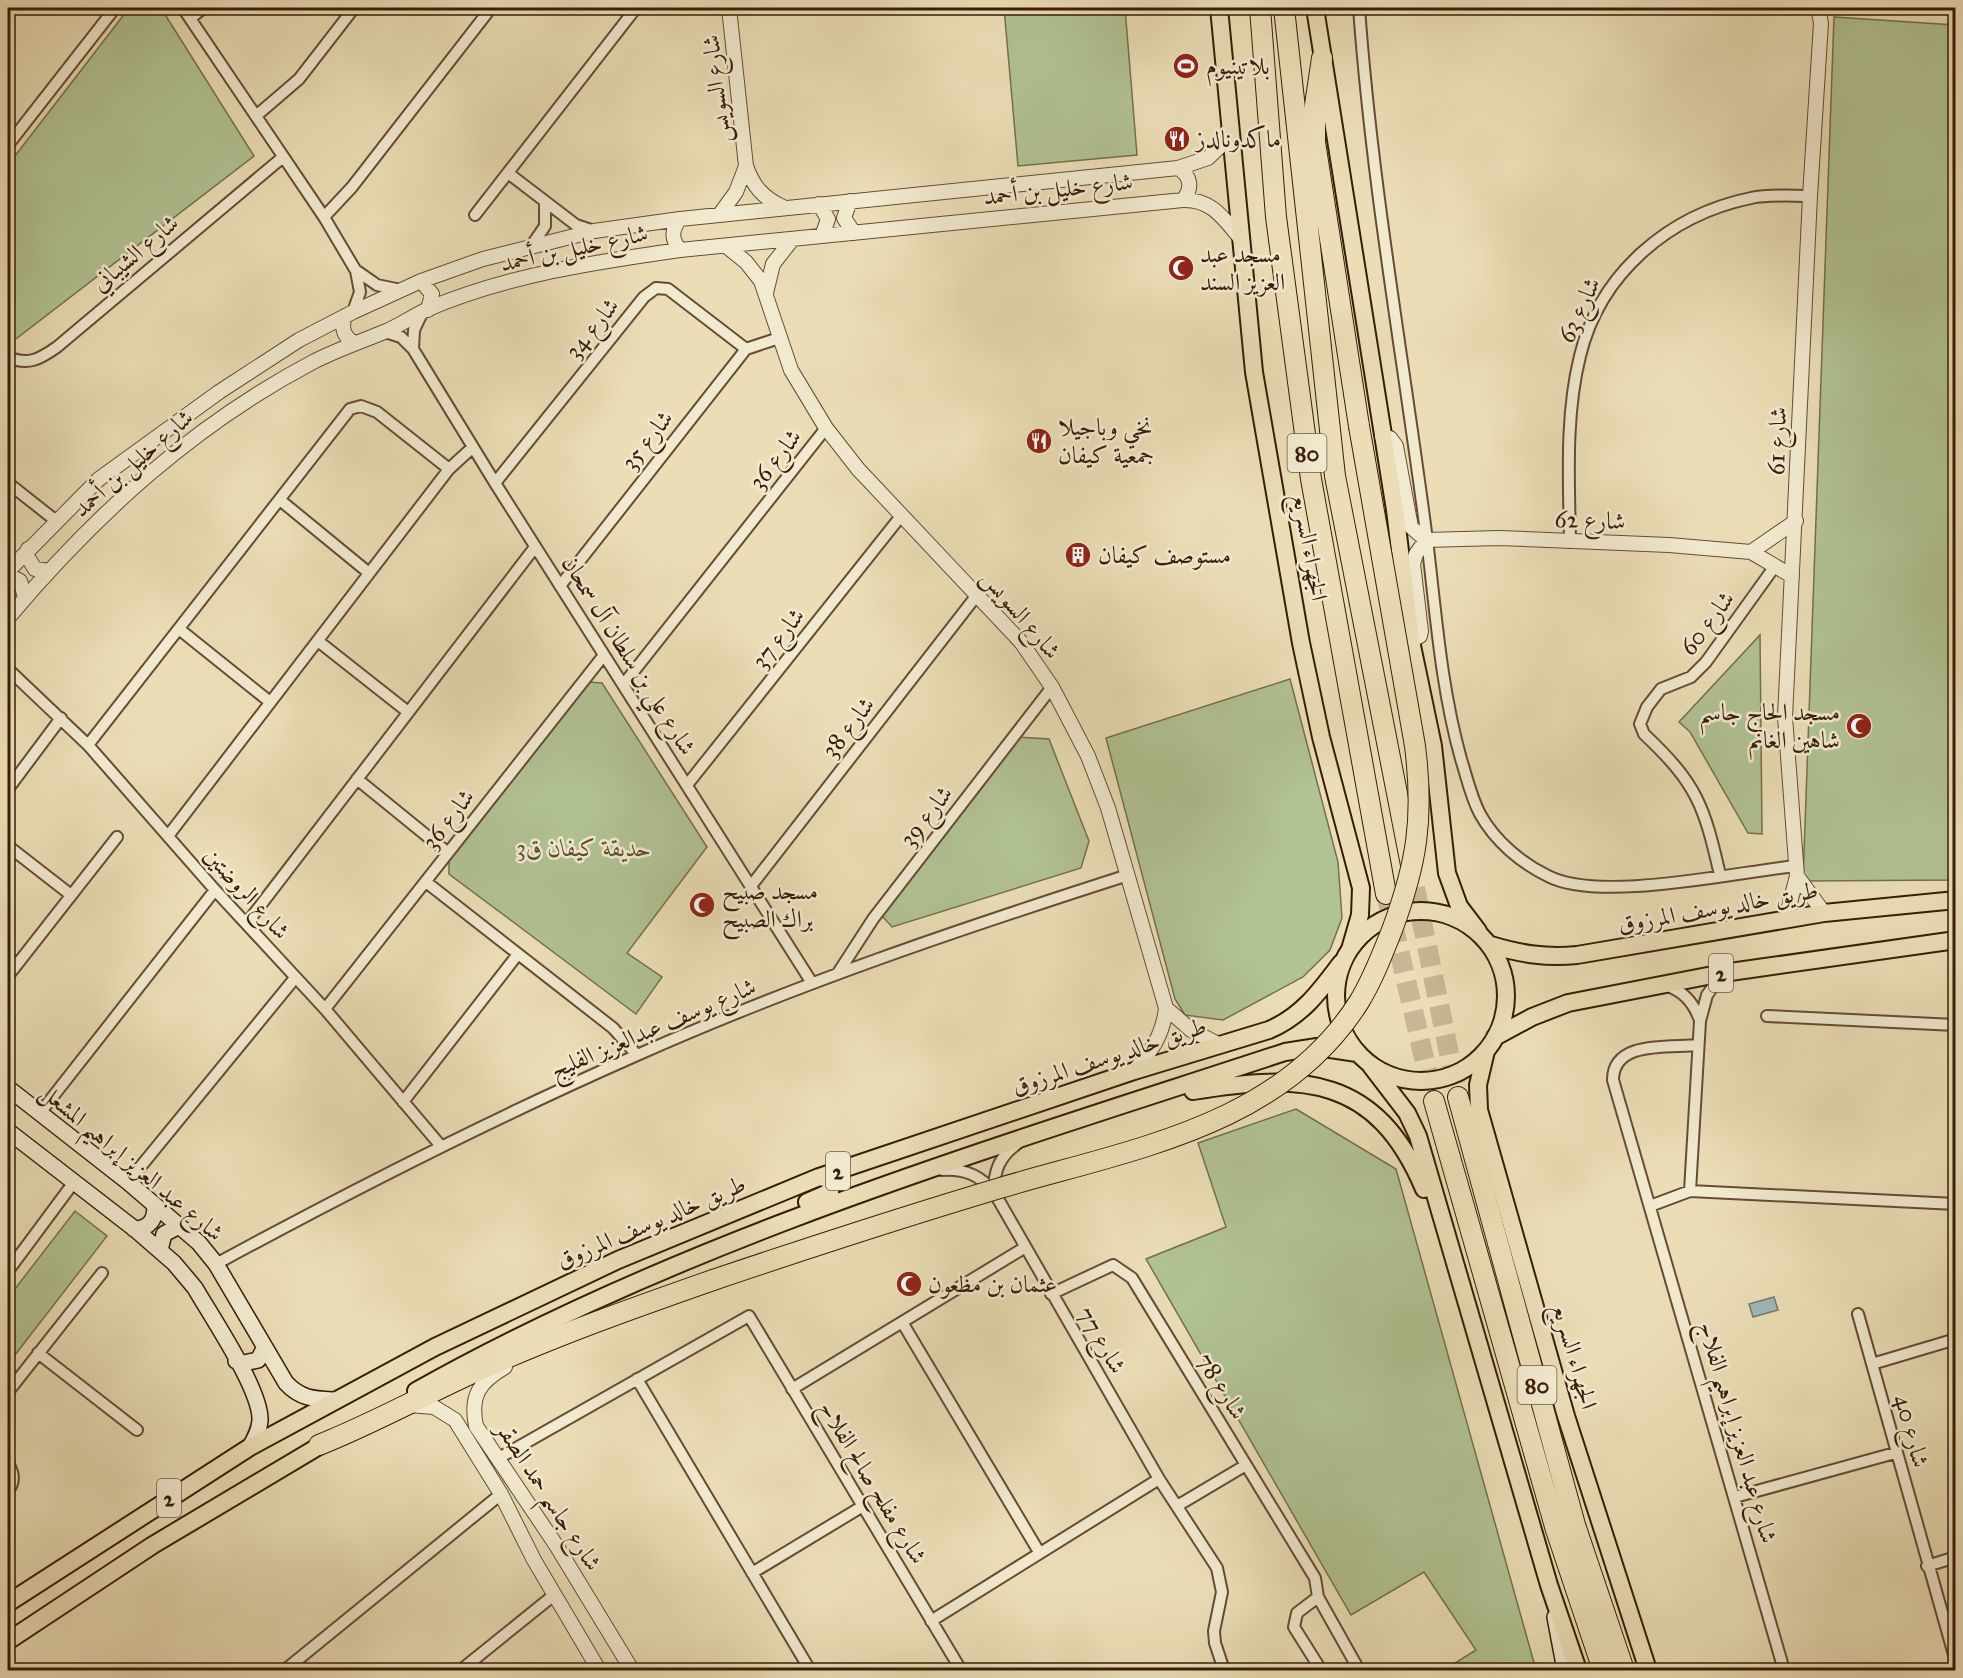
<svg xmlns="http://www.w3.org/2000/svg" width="1963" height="1678" viewBox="0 0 1963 1678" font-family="'IM FELL Great Primer',Amiri,serif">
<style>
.green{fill:#b1c293;stroke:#746f4e;stroke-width:1.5}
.water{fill:#9eb9ba;stroke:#757a73;stroke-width:1.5}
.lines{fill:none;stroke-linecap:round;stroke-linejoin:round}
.motorway-tunnel{stroke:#c7b794;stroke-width:20;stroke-dasharray:20 10;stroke-linecap:butt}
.minor-casing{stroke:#654c34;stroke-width:14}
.tertiary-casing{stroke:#654c34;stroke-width:16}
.secondary-casing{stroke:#381c09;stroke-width:18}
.primary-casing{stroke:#381c09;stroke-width:20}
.motorway-casing{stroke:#381c09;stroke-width:22}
.minor{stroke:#f2ead0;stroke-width:10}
.tertiary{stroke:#f2ead0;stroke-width:14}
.secondary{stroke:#f2ead0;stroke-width:15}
.primary{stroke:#ebdeb7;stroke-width:16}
.motorway{stroke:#ebdeb7;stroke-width:20}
.motorway-bridge-casing{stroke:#381c09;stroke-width:22;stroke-linecap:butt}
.motorway-bridge{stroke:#ebdeb7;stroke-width:20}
.labels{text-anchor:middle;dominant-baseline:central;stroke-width:5;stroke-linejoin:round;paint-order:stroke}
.shield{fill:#f2ead0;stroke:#705a45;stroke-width:1.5}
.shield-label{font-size:22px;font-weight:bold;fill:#381c09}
.poi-label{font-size:24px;fill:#381c09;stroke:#f2ead0;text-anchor:start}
.street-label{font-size:24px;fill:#381c09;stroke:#f2ead0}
.park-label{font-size:24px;font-style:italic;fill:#5c4e32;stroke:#f2ead0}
</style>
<rect width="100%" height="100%" fill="#ebdeb7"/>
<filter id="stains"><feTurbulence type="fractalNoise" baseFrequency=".00333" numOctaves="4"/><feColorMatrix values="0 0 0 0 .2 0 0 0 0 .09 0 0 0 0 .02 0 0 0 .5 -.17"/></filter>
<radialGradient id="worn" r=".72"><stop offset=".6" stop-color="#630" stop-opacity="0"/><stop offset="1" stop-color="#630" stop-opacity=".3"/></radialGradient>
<!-- green -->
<path class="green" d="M129 8H161L254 156 8 345V165Z
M1004 8H1125L1137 155 1018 166Z
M1834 17 1955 25V880L1803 881Z
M1760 635 1762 834 1748 833 1690 732 1679 722Z
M1290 679 1338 862 1342 918 1330 950 1303 977 1223 1020 1185 1015 1175 999 1106 738Z
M589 682 602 683 707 847 627 953 662 977 636 1014 449 874V860Z
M1017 737 1049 739 1089 841 1081 868 892 927 882 916Z
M1296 1109 1396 1169 1536 1670H1444L1476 1650 1424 1572 1351 1615 1146 1259 1226 1227 1198 1143Z
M75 1211 107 1236 8 1364V1298Z"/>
<!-- water -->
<path class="water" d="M1774 1297 1778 1310 1753 1317 1749 1304Z"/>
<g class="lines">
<!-- motorway-tunnel -->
<path class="motorway-tunnel" d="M1415 888 1458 1097
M1386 894 1434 1101"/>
<!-- minor casing -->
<g class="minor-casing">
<path id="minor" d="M183 8 324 217 356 271 360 292 353 312
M1359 8C1372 187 1404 362 1427 540 1436 614 1441 688 1461 759 1467 778 1471 797 1480 814 1495 841 1521 863 1548 876 1599 903 1736 872 1796 866
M191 18 203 8
M256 116 299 79 354 8
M8 145 115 8
M508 173 576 225 594 231
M475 215 636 8
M324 217 352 187 491 8
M532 245 545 226V202
M357 271 377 285 401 290
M385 332 401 337 413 349 495 483 812 983
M413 349 414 330 422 313
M8 357C28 366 40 359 57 347L283 157
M8 483 55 520
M495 483 644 297 656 288 668 289 746 349
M280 500 369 573
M1570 542C1569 480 1565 416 1580 356 1600 273 1669 215 1751 198 1769 194 1791 196 1810 196
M560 586 746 349 779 338
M179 629 270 702
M318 641 408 712
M8 669 88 745 215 890 325 1009 440 1145
M623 685 826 428
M88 745 350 409 361 406 377 412 449 469
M357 779 448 853
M687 785 901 516
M8 789 61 718
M168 836 449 469 473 447
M8 846 71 895
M1720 875C1704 805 1697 784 1644 734L1640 724 1647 707 1661 689 1691 677 1706 662 1775 566
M426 882 613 1028 637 1055
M751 886 977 595
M247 923 535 547
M838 973 873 919 1052 687
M8 976 117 837
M1664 985C1683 990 1693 1002 1700 1020
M325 1009 604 655
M1767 1016 1956 1025
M1698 1045C1669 1048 1613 1040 1613 1080L1784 1670
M403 1102 518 954
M40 1113 215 890
M942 1170C964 1168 980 1175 994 1192L1159 1479 1217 1568 1222 1592 1214 1631 1215 1643 1224 1670
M128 1182 295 978
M1690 1191 1700 1021 1707 995 1723 973
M994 1192C994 1171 999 1157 1017 1144
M1650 1206 1690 1191 1956 1204
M216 1264C354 1189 492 1119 635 1056 794 985 960 929 1125 876
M8 1271 74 1182
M1051 1294 1113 1265 1132 1278 1315 1578 1318 1597 1359 1670
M1858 1314 1956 1662
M902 1322 1039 1552
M38 1353 137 1430
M1872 1364 1956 1339
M637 1379 810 1670
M792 1389 1024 1248
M8 1392 102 1273
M497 1459 749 1316 961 1670
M8 1463C14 1473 15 1482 8 1491
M1735 1497 1895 1453
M1177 1506 1246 1465
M1927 1566 1956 1557
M752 1573 863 1506
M1318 1597 1297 1613 1294 1627 1321 1670
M931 1621 1159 1479
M285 1670 501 1494
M461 1670 554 1595"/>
</g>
<!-- tertiary casing -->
<g class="tertiary-casing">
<path id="tertiary" d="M729 8 746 166C753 186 763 198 783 207
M1178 168C1191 176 1193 188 1183 200
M850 201 844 218 854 233
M819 204 828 219 822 236
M720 214 736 192 746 166
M680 219C671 230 671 239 680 250
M726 246 746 262 761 281 791 370 826 428 858 469 1021 642 1052 687 1088 756 1108 808 1166 1008C1163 1035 1151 1052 1134 1071
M421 281 432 294 428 310
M766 293 773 264 791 241
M345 316C341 328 343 336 354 343
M1382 436 1390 438 1396 446 1411 527 1426 540 1499 538 1669 545 1751 552 1792 576
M28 549 27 556 35 569 49 571
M1751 552 1796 521
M8 571 99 479 219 392 299 340 353 312 421 281 483 259 594 231 680 219 1178 168 1208 158 1230 137
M8 575 20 581 25 597
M8 618C95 515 193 425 313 362 336 350 360 342 384 332 399 326 413 316 428 309 508 275 595 262 680 250L1183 200C1212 199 1224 219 1241 239
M1411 641 1420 636 1421 631 1413 564 1416 554 1426 540
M1797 876 1824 913
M1786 918 1797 876 1785 717 1810 196 1821 23 1818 8
M1166 1008 1191 1030 1220 1045
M505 1367C479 1382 470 1396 476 1426L556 1545 632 1670
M409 1405 434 1407 455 1420 501 1494 534 1560 599 1670"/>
</g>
<!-- secondary casing -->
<g class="secondary-casing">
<path id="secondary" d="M8 1088 128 1182 199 1243 216 1264 286 1383C301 1399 314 1399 335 1400
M8 1131 136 1230 174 1263 195 1288C211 1316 262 1391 260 1421 259 1431 255 1438 250 1447
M134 1229C149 1229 157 1219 154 1204
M160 1250 164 1234 179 1226
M236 1361 244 1363 258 1360 265 1347
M1555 1617 1565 1670"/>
</g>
<!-- primary casing -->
<g class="primary-casing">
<path id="primary" d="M1219 8 1254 372 1301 643 1321 737 1361 888 1360 915 1351 946
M1315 8 1395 510 1411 641 1433 746 1447 873 1459 906 1478 931
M1336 996a85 85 0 1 1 170 0a85 85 0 1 1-170 0Z
M1491 945C1521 954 1546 958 1577 955L1824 913 1956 900
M1495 1037 1532 1017 1568 1003 1723 973 1956 940
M1486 1051 1478 1085 1479 1110 1566 1416 1648 1670
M1371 1066 1407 1113 1418 1136 1549 1585 1578 1670
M1193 1091C1302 1073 1376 1075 1424 1189
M807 1202 830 1192 831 1182 827 1178 819 1177
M416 1391C688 1238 990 1149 1285 1052L1317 1047 1357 1053
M8 1603 250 1447 435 1347 618 1260 819 1177 1134 1071 1269 1030C1302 1016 1320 991 1341 963
M8 1641 153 1545 331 1439"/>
</g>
<!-- motorway casing -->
<g class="motorway-casing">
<path id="motorway" d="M1260 8 1276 217 1311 479 1386 894
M1284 8 1335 476 1411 865
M1322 58 1315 105V142L1359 426
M1458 1097 1575 1525 1624 1670
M1434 1101 1556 1530 1603 1670
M319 1445C374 1423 424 1395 477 1371 554 1336 633 1308 713 1280"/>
</g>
<!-- minor -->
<use href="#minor" class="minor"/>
<!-- tertiary -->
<use href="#tertiary" class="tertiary"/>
<!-- secondary -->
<use href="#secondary" class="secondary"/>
<!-- primary -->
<use href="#primary" class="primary"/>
<!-- motorway -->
<use href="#motorway" class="motorway"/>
<!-- motorway-bridge casing -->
<g class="motorway-bridge-casing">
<path id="motorway-bridge" d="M713 1280C808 1248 903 1217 1000 1188 1131 1149 1280 1127 1359 1002 1373 979 1382 955 1392 930 1417 863 1424 818 1415 746L1359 426"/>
</g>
<!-- motorway-bridge -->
<use href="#motorway-bridge" class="motorway-bridge"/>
</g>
<!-- icons -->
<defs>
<g id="stadium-disc" transform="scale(1.35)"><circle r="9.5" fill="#8f2418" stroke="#f2ead0"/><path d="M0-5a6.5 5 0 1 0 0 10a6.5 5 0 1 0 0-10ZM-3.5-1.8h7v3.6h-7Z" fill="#fff"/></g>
<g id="restaurant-disc" transform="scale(1.35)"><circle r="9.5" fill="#8f2418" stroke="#f2ead0"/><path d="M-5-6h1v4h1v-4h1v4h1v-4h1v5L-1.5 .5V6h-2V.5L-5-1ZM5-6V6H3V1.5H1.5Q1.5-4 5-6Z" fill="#fff"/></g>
<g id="mosque-disc" transform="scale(1.35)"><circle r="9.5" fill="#8f2418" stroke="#f2ead0"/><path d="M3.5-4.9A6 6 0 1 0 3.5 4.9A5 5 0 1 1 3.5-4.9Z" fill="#fff"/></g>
<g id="building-disc" transform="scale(1.35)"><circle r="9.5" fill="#8f2418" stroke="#f2ead0"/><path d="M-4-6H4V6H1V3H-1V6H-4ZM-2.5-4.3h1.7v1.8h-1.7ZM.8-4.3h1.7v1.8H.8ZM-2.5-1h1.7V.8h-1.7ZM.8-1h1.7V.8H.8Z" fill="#fff"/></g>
</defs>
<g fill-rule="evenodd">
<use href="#stadium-disc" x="1186" y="66"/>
<use href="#restaurant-disc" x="1177" y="139"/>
<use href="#mosque-disc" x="1181" y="268"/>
<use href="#restaurant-disc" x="1039" y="441"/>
<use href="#building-disc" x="1078" y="555"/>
<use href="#mosque-disc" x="1859" y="726"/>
<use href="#mosque-disc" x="702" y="905"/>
<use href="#mosque-disc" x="909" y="1284"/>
</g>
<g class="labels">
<!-- shield labels -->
<g class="shield">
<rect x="1287.5" y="434" width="39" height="38" rx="4.5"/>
<rect x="1709" y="954" width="24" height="38" rx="4.5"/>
<rect x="826" y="1152" width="24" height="38" rx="4.5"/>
<rect x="1517.5" y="1366" width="39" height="38" rx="4.5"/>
<rect x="157" y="1479" width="24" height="38" rx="4.5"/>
</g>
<g class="shield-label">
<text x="1307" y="453">80</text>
<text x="1721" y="973">2</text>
<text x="838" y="1171">2</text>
<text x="1537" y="1385">80</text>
<text x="169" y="1498">2</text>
</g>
<!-- poi labels -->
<g class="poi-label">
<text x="1206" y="66">بلاتينيوم</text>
<text x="1196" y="139">ماكدونالدز</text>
<text x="1200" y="254">مسجد عبد<tspan x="1200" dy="28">العزيز السند</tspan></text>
<text x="1058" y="427">نخي وباجيلا<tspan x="1058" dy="28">جمعية كيفان</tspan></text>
<text x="1098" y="555">مستوصف كيفان</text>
<text x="1840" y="712" text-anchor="end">مسجد الحاج جاسم<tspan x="1840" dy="28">شاهين الغانم</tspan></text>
<text x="722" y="891">مسجد صبيح<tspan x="722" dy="28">براك الصبيح</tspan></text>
<text x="928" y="1284">عثمان بن مظعون</text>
</g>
<!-- street labels -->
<g class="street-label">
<text transform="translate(716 89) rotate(-96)">شارع السويس</text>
<text transform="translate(1058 189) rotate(-6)">شارع خليل بن أحمد</text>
<text transform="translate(574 248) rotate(-12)">شارع خليل بن أحمد</text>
<text transform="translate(135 253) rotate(-40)">شارع الشيباني</text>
<text transform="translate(1579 310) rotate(-65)">شارع 63</text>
<text transform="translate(592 328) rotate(-51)">شارع 34</text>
<text transform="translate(647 440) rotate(-52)">شارع 35</text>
<text transform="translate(1777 441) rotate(-88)">شارع 61</text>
<text transform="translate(775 459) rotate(-52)">شارع 36</text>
<text transform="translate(133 463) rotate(-41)">شارع خليل بن أحمد</text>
<text transform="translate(1590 520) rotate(2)">شارع 62</text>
<text transform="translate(1310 547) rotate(80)">الجهراء السريع</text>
<text transform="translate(1021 614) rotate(50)">شارع السويس</text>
<text transform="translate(1707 623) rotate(-53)">شارع 60</text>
<text transform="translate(778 638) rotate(-52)">شارع 37</text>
<text transform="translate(629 655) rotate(58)">شارع علي بن سلطان آل سمحان</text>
<text transform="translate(848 727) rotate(-52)">شارع 38</text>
<text transform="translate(926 816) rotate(-52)">39 شارع</text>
<text transform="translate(448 819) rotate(-52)">شارع 36</text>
<text transform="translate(247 893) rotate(48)">شارع الروضتين</text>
<text transform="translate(1718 907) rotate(-10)">طريق خالد يوسف المرزوق</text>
<text transform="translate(653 1028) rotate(-23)">شارع يوسف عبدالعزيز الفليج</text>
<text transform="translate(1109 1056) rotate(-18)">طريق خالد يوسف المرزوق</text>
<text transform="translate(132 1162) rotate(40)">شارع عبد العزيز إبراهيم المشعل</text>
<text transform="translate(651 1222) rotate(-23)">طريق خالد يوسف المرزوق</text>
<text transform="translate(1102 1340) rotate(60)">شارع 77</text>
<text transform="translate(1575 1356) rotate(74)">الجهراء السريع</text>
<text transform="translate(1222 1386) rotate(59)">شارع 78</text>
<text transform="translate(1912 1431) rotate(75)">شارع 40</text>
<text transform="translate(1738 1432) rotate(74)">شارع عبد العزيز إبراهيم الفلاج</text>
<text transform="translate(873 1482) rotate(59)">شارع مفلح صالح الفلاح</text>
<text transform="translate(549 1496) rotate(57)">شارع جاسم حمد الصقر</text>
</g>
<!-- park labels -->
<g class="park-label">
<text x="584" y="848">حديقة كيفان ق3</text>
</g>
</g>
<!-- margin -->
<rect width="1963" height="1678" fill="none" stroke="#ebdeb7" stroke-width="30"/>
<rect x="9" y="9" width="1945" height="1660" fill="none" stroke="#381c09" stroke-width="3"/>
<rect x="15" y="15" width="1933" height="1648" fill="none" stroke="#381c09" stroke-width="1.5"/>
<rect width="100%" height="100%" filter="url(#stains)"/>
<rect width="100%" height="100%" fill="url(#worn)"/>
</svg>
